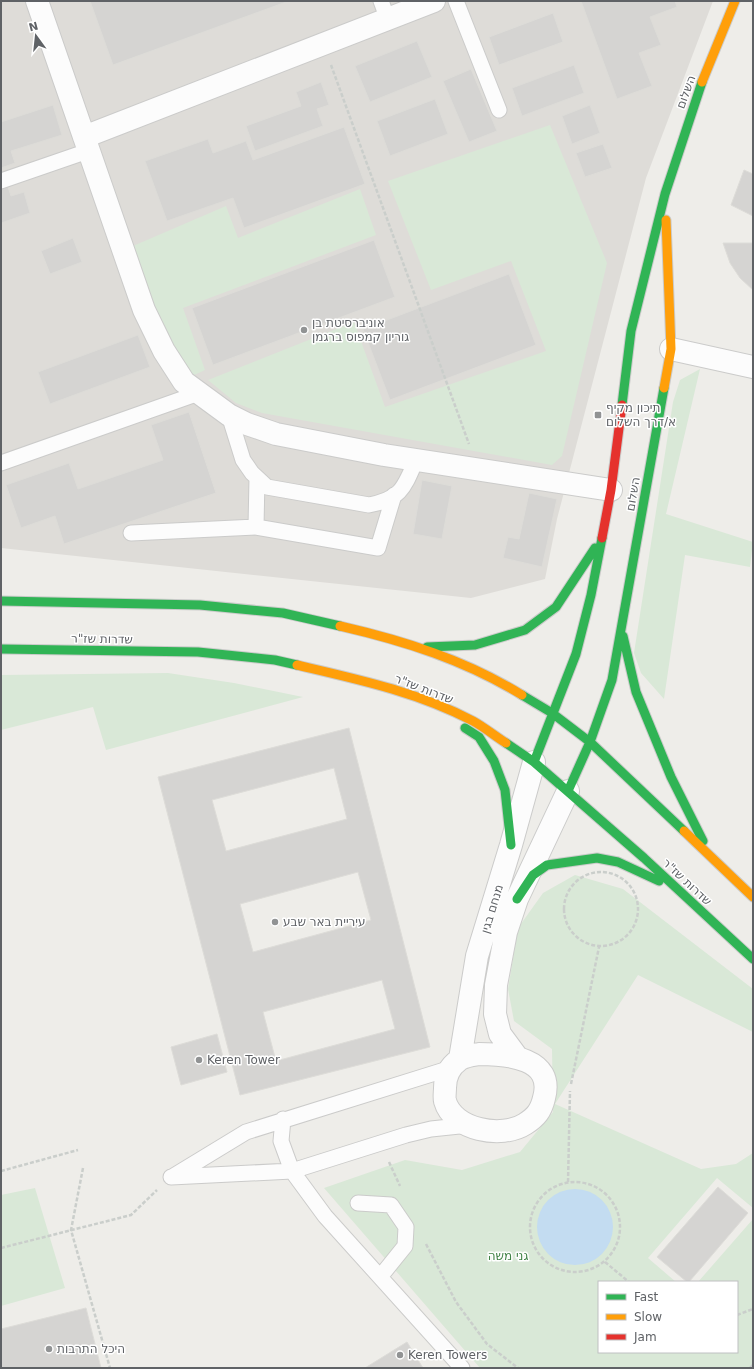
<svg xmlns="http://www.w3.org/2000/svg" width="754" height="1369" viewBox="0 0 754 1369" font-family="'DejaVu Sans','Noto Sans Hebrew',sans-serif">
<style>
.education{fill:#dedcd8}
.green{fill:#d9e8d7}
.water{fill:#c3dcf1}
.building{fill:#d5d4d2;stroke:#dddcd8;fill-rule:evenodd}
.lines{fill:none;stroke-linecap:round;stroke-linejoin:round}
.lane-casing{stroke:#cbcbca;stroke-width:17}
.street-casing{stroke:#cbcbca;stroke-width:24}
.fast-casing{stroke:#cbcbca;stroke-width:11}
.slow-casing{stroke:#cbcbca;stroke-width:11}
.jam-casing{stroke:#cbcbca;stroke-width:11}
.path{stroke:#cacecb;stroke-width:2.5;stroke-dasharray:4 2;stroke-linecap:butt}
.lane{stroke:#fcfcfc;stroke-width:15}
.street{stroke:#fcfcfc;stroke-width:22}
.fast{stroke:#30b455;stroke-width:9}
.slow{stroke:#ff9f0a;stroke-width:9}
.jam{stroke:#e5322d;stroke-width:9}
.poi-dot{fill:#919394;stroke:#fff;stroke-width:1.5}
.labels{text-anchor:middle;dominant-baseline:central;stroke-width:3;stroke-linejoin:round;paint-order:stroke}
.street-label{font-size:12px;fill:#5f6266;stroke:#fff}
.poi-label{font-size:12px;fill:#5f6266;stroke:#fff;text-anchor:start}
.park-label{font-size:12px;fill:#418346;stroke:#fff}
</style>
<rect width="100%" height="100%" fill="#eeede9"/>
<!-- education -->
<path class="education" d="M1 1H713L646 178 557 519 545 579 471 598 1 548Z"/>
<!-- green -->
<path class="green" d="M550 125 607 263 562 456 552 465 262 413 236 403 208 380 354 322 385 407 546 351 511 261 431 290 388 181Z
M360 189 376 235 183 308 205 370 192 376 162 325 133 246 226 206 238 238Z
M700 369 666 514 753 542 750 567 685 555 664 699 641 673 634 653 673 402 680 380Z
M168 673 234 683 303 697 106 750 93 707 1 730V675Z
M575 875 623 889 753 989V1032L638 975 555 1104 701 1169 736 1164 753 1153V1208L717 1178 648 1258 676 1282H599V1352H737V1282H698L753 1219V1368H480L324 1188 405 1160 462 1170 520 1152 553 1112 552 1049 514 1021 508 989 518 928 543 893Z
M35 1188 65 1288 1 1306V1195Z"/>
<!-- water -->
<path class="water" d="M537 1227a38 38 0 1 1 76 0a38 38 0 1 1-76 0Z"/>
<!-- building -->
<path class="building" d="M90 1H289L113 65Z
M581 1H675L677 7 650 17 661 45 639 53 652 86 617 99Z
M553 13 563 42 499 65 489 37Z
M417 41 432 77 370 102 355 66Z
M574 65 584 93 522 116 512 88Z
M471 69 497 131 469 142 443 81Z
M321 82 329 105 317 109 323 126 255 151 246 126 301 106 296 92Z
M435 99 448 134 390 156 377 121Z
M53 105 62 135 11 151 15 163 1 168V122Z
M590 105 600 133 572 144 562 116Z
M344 127 365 184 244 228 233 198 167 221 145 161 208 139 213 153 246 141 253 160Z
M603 144 612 168 585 177 576 153Z
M744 170 753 174V216L731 205Z
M7 184 11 196 24 192 30 213 1 223V186Z
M73 238 82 262 50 274 41 251Z
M374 240 395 297 213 365 192 308Z
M723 243H753V290L740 278 730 263Z
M509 274 536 345 390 400 363 329Z
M138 335 150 367 50 404 38 372Z
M189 412 216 493 64 544 55 516 21 528 6 485 69 463 78 489 163 460 151 425Z
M422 480 452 486 442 539 413 534Z
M529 493 557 499 542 567 503 558 508 537 519 539Z
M349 728 430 1047 240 1095 158 777ZM334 768 347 819 226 851 212 800ZM358 872 371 920 253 952 240 904ZM382 980 395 1029 276 1061 263 1012Z
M217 1034 227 1072 181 1085 171 1047Z
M718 1187 748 1213 689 1282H687L657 1257Z
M86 1308 101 1368H1V1329Z
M407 1342 423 1368H365Z"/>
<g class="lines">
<!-- lane casing -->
<g class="lane-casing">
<path id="lane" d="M381 1 388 20
M456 1 499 110
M1 181 88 151
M229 415 243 460 252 473 267 487 369 505C401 499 404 488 416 460
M1 463 199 393
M257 478 256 527 378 548 394 495
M131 533 256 527
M283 1119 281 1141 292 1171 325 1216 462 1368
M171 1177 292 1171 406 1135 431 1129 469 1125
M172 1177 246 1132 451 1068
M358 1203 391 1205 406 1227 405 1246 380 1277"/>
</g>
<!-- street casing -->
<g class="street-casing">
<path id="street" d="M37 1 144 310 164 351 184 382 229 415 247 424 276 434 384 455 611 490
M84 137 434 1
M671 349 753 367
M479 1054C507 1054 555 1058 544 1098 541 1111 536 1117 525 1124 502 1139 453 1130 445 1101 444 1097 445 1092 445 1088 445 1077 449 1067 459 1060 464 1056 473 1055 479 1054Z
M517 1057 500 1034 495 1014 496 985 506 932 517 899 568 791
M460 1059 477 956 511 845 534 762"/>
</g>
<!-- fast casing -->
<g class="fast-casing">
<path id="fast" d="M622 405 631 331 665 194 702 82
M1 601 200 605 283 613 340 626
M623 636 636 692 671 777 703 841
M427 647 475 645 525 630 556 607 595 548
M1 649 198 652 275 660 297 665
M522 695 552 713 590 742 684 831
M465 728 479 737 494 761 505 790 511 845
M506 743 534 762 644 858 753 959
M534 762 576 654 591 595 602 538
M568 791 590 742 612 680 664 388
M517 899 533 875 547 865 597 858 618 862 659 881"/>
</g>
<!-- slow casing -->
<g class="slow-casing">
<path id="slow" d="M702 82 735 1
M664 388 671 349 666 220
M340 626C405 641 465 660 522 695
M297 665C357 679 418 692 473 721 484 727 495 736 506 743
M684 831 753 897"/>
</g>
<!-- jam casing -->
<g class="jam-casing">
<path id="jam" d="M602 538 611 490 622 405"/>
</g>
<!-- path -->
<path class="path" d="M331 65 469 444
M564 909a37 37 0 1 1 74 0a37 37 0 1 1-74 0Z
M571 1084 599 947
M389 1162 400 1186
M83 1168 71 1230 110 1368
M1 1171 78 1150
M530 1227a45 45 0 1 1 90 0a45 45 0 1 1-90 0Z
M568 1182 570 1091
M426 1244 456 1302 487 1344 518 1368
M1 1248 131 1215 157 1190
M605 1262 629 1282
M737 1315 753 1309
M750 1368 753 1365"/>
<!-- lane -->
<use href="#lane" class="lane"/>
<!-- street -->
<use href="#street" class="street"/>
<!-- fast -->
<use href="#fast" class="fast"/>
<!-- slow -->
<use href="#slow" class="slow"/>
<!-- jam -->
<use href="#jam" class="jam"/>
</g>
<!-- markers -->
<g class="poi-dot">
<circle cx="304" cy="330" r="4"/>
<rect x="594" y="411" width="8" height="8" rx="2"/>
<circle cx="275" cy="922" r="4"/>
<circle cx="199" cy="1060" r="4"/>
<circle cx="49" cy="1349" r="4"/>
<circle cx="400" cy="1355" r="4"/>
</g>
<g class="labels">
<!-- street labels -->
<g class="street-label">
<text transform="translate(686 92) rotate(-70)">השלום</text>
<text transform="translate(633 494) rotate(-80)">השלום</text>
<text transform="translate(102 639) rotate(1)">שדרות שז"ר</text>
<text transform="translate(424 689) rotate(21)">שדרות שז"ר</text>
<text transform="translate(687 882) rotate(43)">שדרות שז"ר</text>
<text transform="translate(492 909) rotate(-73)">מנחם בגין</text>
</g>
<!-- poi labels -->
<g class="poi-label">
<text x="312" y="323">אוניברסיטת בן<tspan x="312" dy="14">גוריון קמפוס ברגמן</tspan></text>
<text x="606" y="408">תיכון מקיף<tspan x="606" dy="14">א/דרך השלום</tspan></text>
<text x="283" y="922">עיריית באר שבע</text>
<text x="207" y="1060">Keren Tower</text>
<text x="57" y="1349">היכל התרבות</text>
<text x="408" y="1355">Keren Towers</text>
</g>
<!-- park labels -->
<g class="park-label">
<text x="508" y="1256">גני משה</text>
</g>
</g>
<!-- border -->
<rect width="754" height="1369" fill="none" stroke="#5f6266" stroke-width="4"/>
<!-- legend -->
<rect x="598" y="1281" width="140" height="72" fill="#ffffff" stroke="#bfc0c2"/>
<rect x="606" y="1294" width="20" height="6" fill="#30b455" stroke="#bfc0c2"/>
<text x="634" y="1301" font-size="12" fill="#5f6266">Fast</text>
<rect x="606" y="1314" width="20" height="6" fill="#ff9f0a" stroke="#bfc0c2"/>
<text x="634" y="1321" font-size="12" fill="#5f6266">Slow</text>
<rect x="606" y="1334" width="20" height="6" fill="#e5322d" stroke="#bfc0c2"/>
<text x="634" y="1341" font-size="12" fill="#5f6266">Jam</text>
<!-- north arrow -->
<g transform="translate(36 36) rotate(345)" stroke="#ffffff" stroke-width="3" paint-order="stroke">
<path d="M0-3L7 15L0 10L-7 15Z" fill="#5f6266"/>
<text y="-6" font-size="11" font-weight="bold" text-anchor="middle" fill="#5f6266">N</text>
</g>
</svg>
